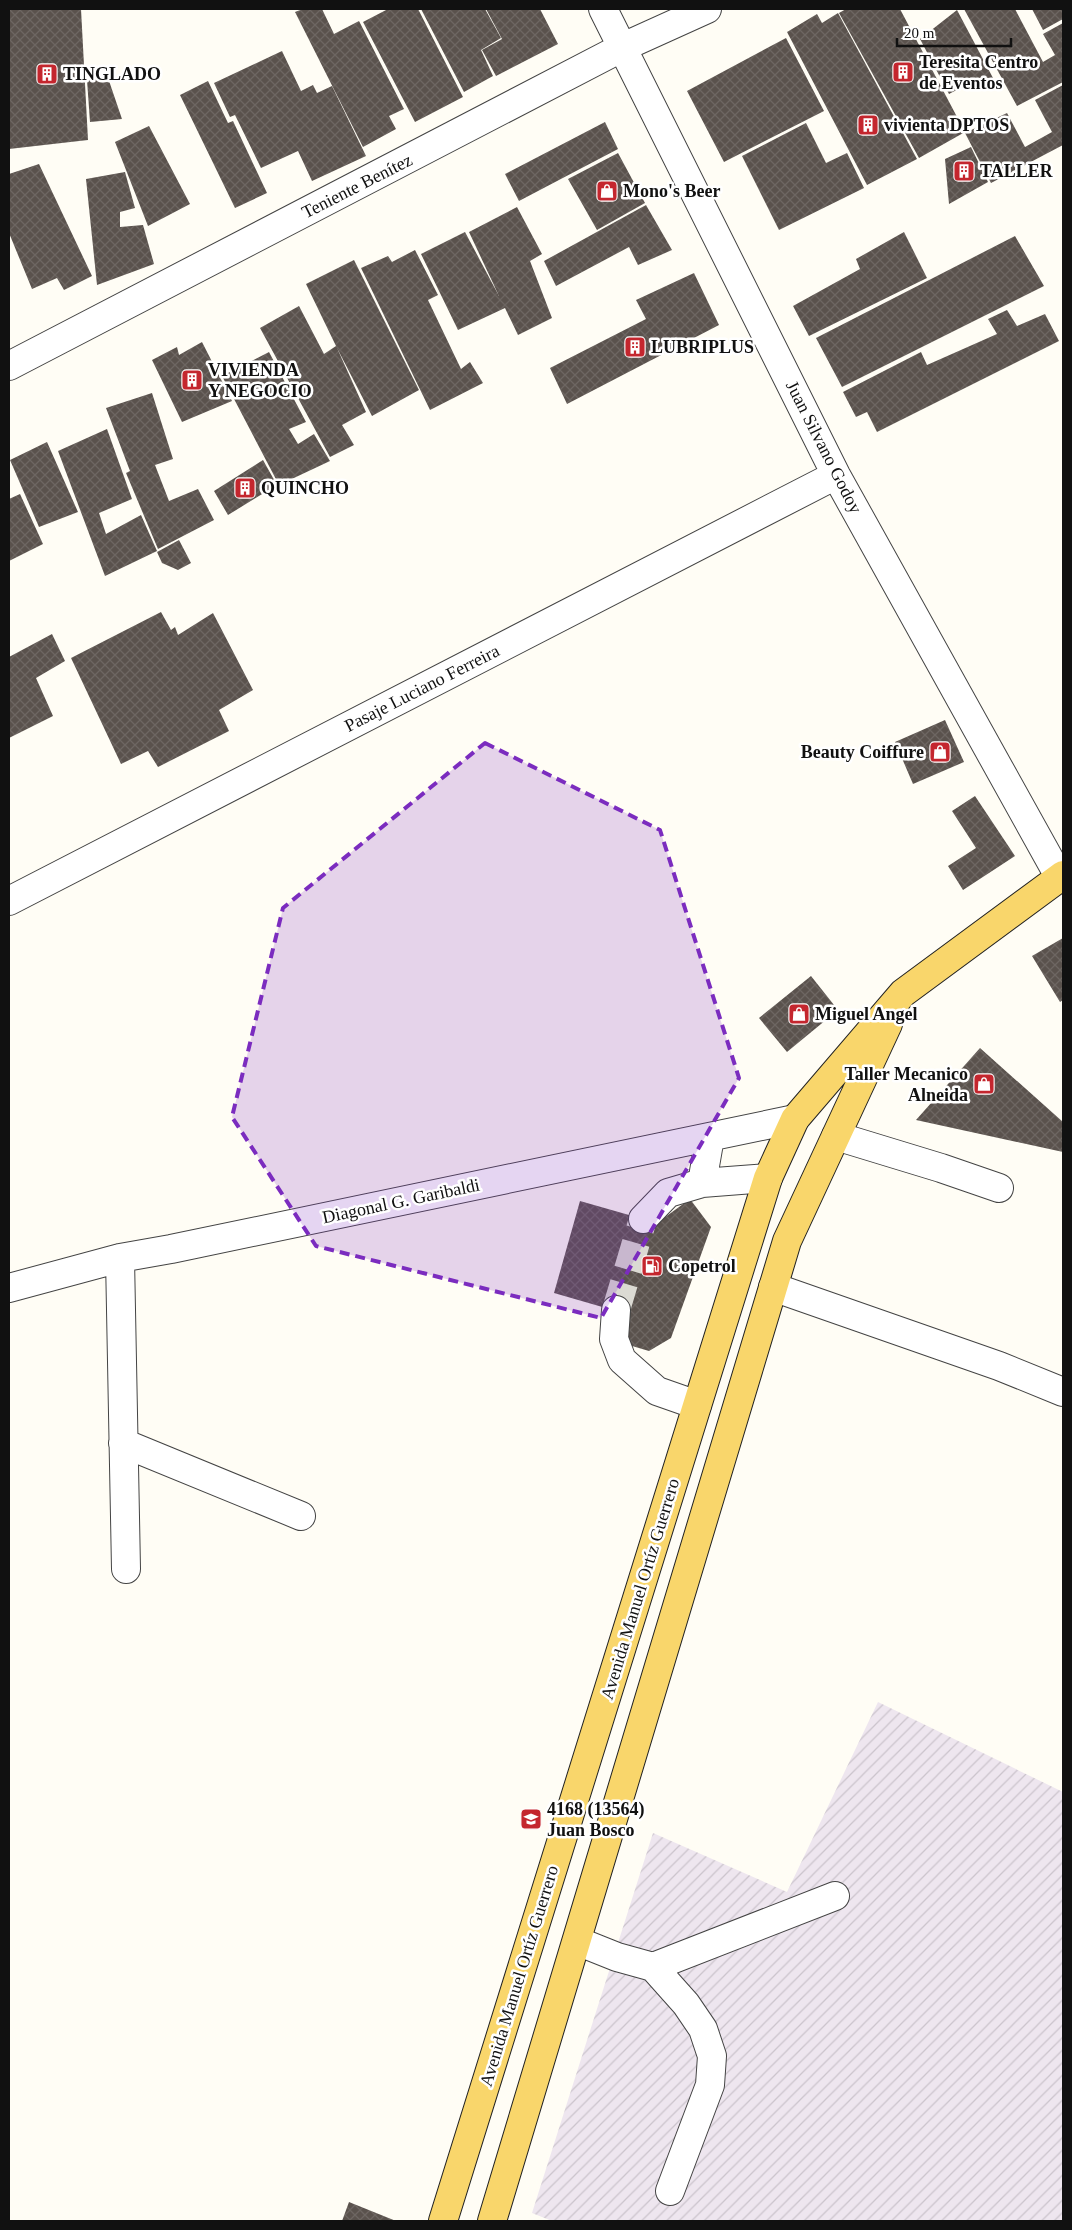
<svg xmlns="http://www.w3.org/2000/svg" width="1072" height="2230" viewBox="0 0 1072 2230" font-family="'Times New Roman',serif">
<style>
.industrial{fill:url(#industrial-furrows)}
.building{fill:url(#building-cross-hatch)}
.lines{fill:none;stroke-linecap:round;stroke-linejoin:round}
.minor-tunnel{stroke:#dbdad3;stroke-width:28;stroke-dasharray:28 14;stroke-linecap:butt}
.minor-casing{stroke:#444;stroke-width:30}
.major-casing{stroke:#222;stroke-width:30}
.minor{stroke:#fff;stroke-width:28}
.major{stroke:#f9d66b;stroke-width:28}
.marked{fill:#7b2cbf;fill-opacity:0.2;stroke:#7b2cbf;stroke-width:4;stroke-dasharray:10 6;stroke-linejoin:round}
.labels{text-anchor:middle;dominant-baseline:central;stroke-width:5;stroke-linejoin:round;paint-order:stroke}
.poi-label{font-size:18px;font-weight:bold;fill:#111;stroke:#fff;text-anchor:start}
.street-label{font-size:18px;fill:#111;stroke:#fff}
</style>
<defs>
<pattern id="industrial-furrows" width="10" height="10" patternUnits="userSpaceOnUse" patternTransform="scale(1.25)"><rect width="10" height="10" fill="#eee6ef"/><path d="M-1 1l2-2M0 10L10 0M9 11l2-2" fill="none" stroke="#cbc4cc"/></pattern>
<pattern id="building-cross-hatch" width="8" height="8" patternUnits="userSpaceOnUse" patternTransform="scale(1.25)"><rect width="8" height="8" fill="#5a524d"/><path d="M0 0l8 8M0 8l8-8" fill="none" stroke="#6d6662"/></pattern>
</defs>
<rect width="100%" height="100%" fill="#fffdf5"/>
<!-- industrial -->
<path class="industrial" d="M878 1702 1063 1792V2221H552L532 2213 653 1833 787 1892Z"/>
<!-- building -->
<path class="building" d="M9 9H81L88 140 9 149Z
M303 9H322L334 34 359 21 404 109 389 116 396 129 363 147 295 12Z
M388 9H418L463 97 415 122 363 22Z
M421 9H485L501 38 481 50 493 76 464 92Z
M486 9H540L558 44 496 76 482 50 502 39Z
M846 9H900L965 132 919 158 839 13Z
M964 9H1015L1043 62 1055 55 1043 34 1063 23V82L1017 106Z
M1032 9H1063V19L1043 30Z
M957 10 993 78 971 89 968 84 949 94 920 39Z
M838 13 917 159 867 185 787 32 817 14 822 23Z
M786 38 824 111 724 162 687 91Z
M282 51 301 91 313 85 317 93 332 86 366 156 312 181 298 151 261 168 235 115 230 117 214 83Z
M106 72 122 119 90 122 87 80Z
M208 81 228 123 233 121 267 193 235 208 180 95Z
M1063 85V145L991 183 965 133 1007 113 1025 147 1052 132 1035 100Z
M605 122 618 149 519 201 505 174Z
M806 123 826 163 847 153 864 188 779 230 742 156Z
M149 126 190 204 148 226 115 142Z
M971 147 988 182 949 204 945 159Z
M618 153 645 203 597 230 568 179Z
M39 164 92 276 64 290 57 278 32 289 9 233V174Z
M125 172 135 208 120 212V227L143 225 154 264 97 285 86 179Z
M646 205 672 250 638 265 629 247 556 286 544 261Z
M517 207 542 254 530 261 552 318 518 335 505 308 458 330 421 254 465 232 499 296 469 232Z
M904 232 927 278 809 336 793 306 860 269 856 259Z
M1015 236 1044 286 842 387 816 338Z
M415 250 438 295 428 300 461 369 470 362 483 383 430 410 361 268 388 256 392 262Z
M354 260 419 390 372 416 337 348 366 412 342 425 354 445 330 457 260 328 299 306 324 354 336 346 306 284Z
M694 273 719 325 567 404 550 368 646 319 636 300Z
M1007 310 1017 326 1045 314 1059 341 877 432 867 412 856 417 843 392 921 352 927 365 997 334 988 319Z
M202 342 232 401 182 422 152 360 177 347 179 355Z
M269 352 306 422 289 429 298 444 314 434 330 461 279 485 222 376Z
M152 393 173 459 155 465 169 501 198 489 214 520 158 549 126 473 130 471 106 408Z
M107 429 132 499 99 513 106 534 141 515 157 551 105 576 58 451Z
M47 442 78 512 39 527 10 460Z
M263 460 277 485 228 515 214 491Z
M20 494 43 544 9 561V499Z
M179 540 191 563 178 570 162 563 157 552Z
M161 612 171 630 175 627 178 635 213 613 253 690 219 710 229 731 158 767 148 751 121 764 71 658Z
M52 634 65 661 36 678 53 716 9 738V657Z
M945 720 964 762 913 784 895 742Z
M975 796 1015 856 963 890 948 866 976 848 952 811Z
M1063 938V1000L1060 1002 1032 956Z
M811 976 838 1010 787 1052 759 1018Z
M980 1048 1063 1122V1152L916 1120Z
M690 1199 711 1227 671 1338 649 1351 622 1343 630 1315 554 1293 580 1201 657 1223Z
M349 2202 396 2221H342Z"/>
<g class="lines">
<!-- minor-tunnel -->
<path class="minor-tunnel" d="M616 1310 643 1219"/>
<!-- minor casing -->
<g class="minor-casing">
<path id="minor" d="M603 9 836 475 1060 878
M9 366 623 47 707 9
M9 901 836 475
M836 1136 941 1168 999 1188
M702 1183 710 1137
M643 1219 668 1193 702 1183 768 1178
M120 1258 126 1569
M773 1287 999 1366 1063 1392
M9 1288 120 1258 171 1249 795 1119
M616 1310 614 1339 622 1360 657 1391 697 1405
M123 1443 301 1516
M577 1941 617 1957 653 1967 686 2004 703 2029 712 2056 710 2085 670 2191
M653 1967 835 1896"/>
</g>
<!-- major casing -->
<g class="major-casing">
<path id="major" d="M443 2221 768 1178 795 1119 903 993 1063 875
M492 2221 787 1241 888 1024"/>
</g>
<!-- minor -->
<use href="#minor" class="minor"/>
<!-- major -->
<use href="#major" class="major"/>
</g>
<!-- marked area -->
<path class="marked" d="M485 743 660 830 739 1078 601 1318 316 1246 232 1117 283 908Z"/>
<!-- icons -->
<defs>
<g id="building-square" transform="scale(1.125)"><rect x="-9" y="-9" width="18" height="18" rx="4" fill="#c4262e" stroke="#fff"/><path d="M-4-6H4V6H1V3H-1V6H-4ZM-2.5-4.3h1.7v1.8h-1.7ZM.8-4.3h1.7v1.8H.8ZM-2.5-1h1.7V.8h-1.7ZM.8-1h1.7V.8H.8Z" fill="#fff"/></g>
<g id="shop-square" transform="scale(1.125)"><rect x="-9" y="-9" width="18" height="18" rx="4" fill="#c4262e" stroke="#fff"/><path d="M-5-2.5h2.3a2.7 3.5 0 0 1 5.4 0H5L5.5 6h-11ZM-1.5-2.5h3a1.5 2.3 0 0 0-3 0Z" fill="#fff"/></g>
<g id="fuel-square" transform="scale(1.125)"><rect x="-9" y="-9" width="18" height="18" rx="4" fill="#c4262e" stroke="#fff"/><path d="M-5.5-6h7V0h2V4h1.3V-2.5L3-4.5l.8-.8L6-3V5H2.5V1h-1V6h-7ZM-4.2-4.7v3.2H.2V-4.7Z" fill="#fff"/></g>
<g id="school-square" transform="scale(1.125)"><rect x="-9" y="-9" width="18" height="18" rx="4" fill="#c4262e" stroke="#fff"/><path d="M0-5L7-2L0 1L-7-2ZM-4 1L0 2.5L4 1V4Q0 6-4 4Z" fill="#fff"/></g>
</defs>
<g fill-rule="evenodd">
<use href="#building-square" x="903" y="72"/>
<use href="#building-square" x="47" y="74"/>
<use href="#building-square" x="868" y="125"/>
<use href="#building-square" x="964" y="171"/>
<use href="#shop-square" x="607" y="191"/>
<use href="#building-square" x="635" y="347"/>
<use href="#building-square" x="192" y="380"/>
<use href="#building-square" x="245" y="488"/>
<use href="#shop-square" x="940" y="752"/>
<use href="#shop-square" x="799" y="1014"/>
<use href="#shop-square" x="984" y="1084"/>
<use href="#fuel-square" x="652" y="1266"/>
<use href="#school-square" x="531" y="1819"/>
</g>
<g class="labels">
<!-- poi labels -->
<g class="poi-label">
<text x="919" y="62">Teresita Centro<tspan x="919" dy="21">de Eventos</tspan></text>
<text x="63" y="74">TINGLADO</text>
<text x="884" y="125">vivienta DPTOS</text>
<text x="980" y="171">TALLER</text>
<text x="623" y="191">Mono's Beer</text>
<text x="651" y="347">LUBRIPLUS</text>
<text x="208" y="370">VIVIENDA<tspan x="208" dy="21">Y NEGOCIO</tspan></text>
<text x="261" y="488">QUINCHO</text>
<text x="924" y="752" text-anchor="end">Beauty Coiffure</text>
<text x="815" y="1014">Miguel Angel</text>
<text x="968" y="1074" text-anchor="end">Taller Mecanico<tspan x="968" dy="21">Alneida</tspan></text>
<text x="668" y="1266">Copetrol</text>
<text x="547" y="1809">4168 (13564)<tspan x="547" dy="21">Juan Bosco</tspan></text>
</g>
<!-- street labels -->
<g class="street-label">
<text transform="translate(357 186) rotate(-27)">Teniente Benítez</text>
<text transform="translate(824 447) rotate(63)">Juan Silvano Godoy</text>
<text transform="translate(422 688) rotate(-27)">Pasaje Luciano Ferreira</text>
<text transform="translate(401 1201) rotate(-12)">Diagonal G. Garibaldi</text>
<text transform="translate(640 1589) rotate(-73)">Avenida Manuel Ortíz Guerrero</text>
<text transform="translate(519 1976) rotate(-73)">Avenida Manuel Ortíz Guerrero</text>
</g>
</g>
<!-- border -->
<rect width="1072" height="2230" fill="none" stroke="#111111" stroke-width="20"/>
<!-- scale -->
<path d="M897 38v8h114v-8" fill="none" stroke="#111111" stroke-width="2.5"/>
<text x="904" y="38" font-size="15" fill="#111111" stroke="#ffffff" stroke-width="4" paint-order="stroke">20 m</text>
</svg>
